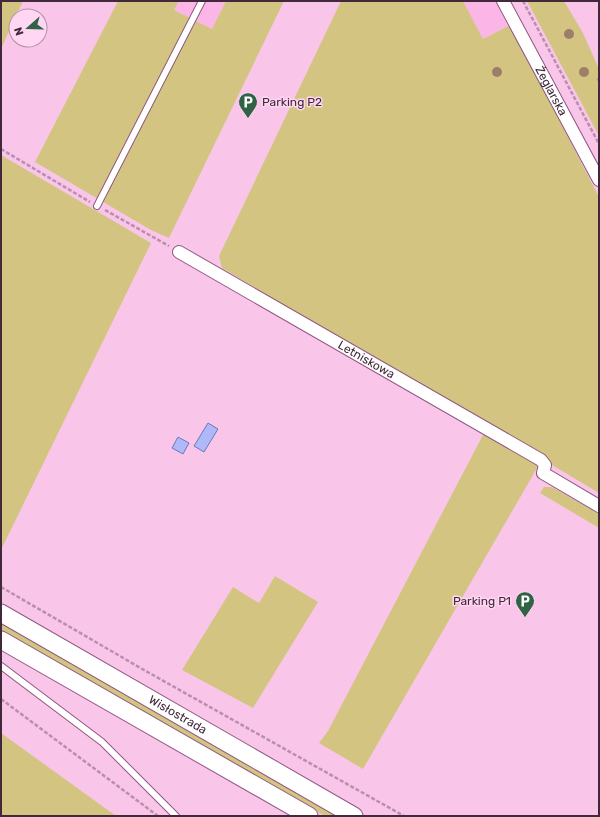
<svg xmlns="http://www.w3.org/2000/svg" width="600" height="817" viewBox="0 0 600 817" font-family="Rubik,sans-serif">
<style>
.built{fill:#fcb5e7}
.green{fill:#d3c581}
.building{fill:#afb9fa;stroke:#6f77b4}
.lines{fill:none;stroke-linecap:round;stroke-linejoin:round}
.service-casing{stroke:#905780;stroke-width:8}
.minor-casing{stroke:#905780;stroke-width:14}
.secondary-casing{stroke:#905780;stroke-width:19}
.path{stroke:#b88fac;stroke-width:2.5;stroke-dasharray:4 2;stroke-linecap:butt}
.service{stroke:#fff;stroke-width:6}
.minor{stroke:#fff;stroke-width:12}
.secondary{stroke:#fff;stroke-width:17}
.tree{fill:#9c7e6a}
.labels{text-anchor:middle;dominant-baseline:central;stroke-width:3;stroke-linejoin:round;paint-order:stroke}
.street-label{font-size:12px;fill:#41283a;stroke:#ffd7f2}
.poi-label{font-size:12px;fill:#41283a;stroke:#ffd7f2;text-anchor:start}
</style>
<rect width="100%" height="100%" fill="#f9c6ea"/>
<!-- built -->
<path class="built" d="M179 1H226L212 29 174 10Z
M463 1H497L510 25 483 39Z"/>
<!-- green -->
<path class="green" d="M1 1H23L1 49Z
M118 1H179L174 10 212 29 226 1H284L169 238 151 230 35 162Z
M341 1H463L483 39 510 25 599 197V493L222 268 219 256Z
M527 1H564L583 33 599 69V136Z
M1 155 151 243 1 550Z
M484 433 540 463 363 769 319 743 328 731Z
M544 487H552L599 514V528L540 493Z
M275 576 318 602 253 708 182 670 233 587 259 603Z
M1 622 338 816H325L40 653 1 630Z
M1 733 116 816H1Z"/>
<!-- building -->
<path class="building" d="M208 423 218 429 204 452 194 446Z
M178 437 189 443 183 454 172 448Z"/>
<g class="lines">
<!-- service casing -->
<g class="service-casing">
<path id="service" d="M97 206 202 1
M1 666 102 742 176 816"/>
</g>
<!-- minor casing -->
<g class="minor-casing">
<g id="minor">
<path id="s1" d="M503 1 599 180"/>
<path id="s2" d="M179 252 541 460 545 465 543 473 599 506"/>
</g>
</g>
<!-- secondary casing -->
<g class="secondary-casing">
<g id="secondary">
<path id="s3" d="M1 613 354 816"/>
<path d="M1 640 309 816"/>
</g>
</g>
<!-- path -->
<path class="path" d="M523 1 599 144
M597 80 599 79
M1 149 90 202
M105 210 169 246
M1 587 144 670 404 816
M1 699 158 816"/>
<!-- service -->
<use href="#service" class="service"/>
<!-- minor -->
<use href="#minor" class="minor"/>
<!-- secondary -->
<use href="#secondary" class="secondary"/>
</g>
<!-- trees -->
<g class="tree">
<circle cx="569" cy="34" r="5"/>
<circle cx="497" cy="72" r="5"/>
<circle cx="584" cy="72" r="5"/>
</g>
<!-- icons -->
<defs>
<g id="parking-pin" transform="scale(1)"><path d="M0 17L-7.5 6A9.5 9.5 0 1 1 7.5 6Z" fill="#306246" stroke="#ffd7f2"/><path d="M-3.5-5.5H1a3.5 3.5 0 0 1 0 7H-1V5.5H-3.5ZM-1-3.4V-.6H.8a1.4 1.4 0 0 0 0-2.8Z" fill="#fff"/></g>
</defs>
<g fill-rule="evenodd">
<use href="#parking-pin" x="248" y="102"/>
<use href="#parking-pin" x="525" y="601"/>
</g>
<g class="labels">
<!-- street labels -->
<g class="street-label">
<text stroke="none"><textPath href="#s1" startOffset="102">Żeglarska</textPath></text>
<text stroke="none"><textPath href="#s2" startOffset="216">Letniskowa</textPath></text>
<text stroke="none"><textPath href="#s3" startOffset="204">Wisłostrada</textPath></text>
</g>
<!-- poi labels -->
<g class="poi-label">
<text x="262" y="102">Parking P2</text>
<text x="511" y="601" text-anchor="end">Parking P1</text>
</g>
</g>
<!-- border -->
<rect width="600" height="817" fill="none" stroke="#41283a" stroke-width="4"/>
<!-- north arrow -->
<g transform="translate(28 28) rotate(250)"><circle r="19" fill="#ffd7f2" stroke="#b391a8"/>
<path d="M0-3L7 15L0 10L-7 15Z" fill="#306246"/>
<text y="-6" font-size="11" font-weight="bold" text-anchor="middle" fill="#41283a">N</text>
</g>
</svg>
